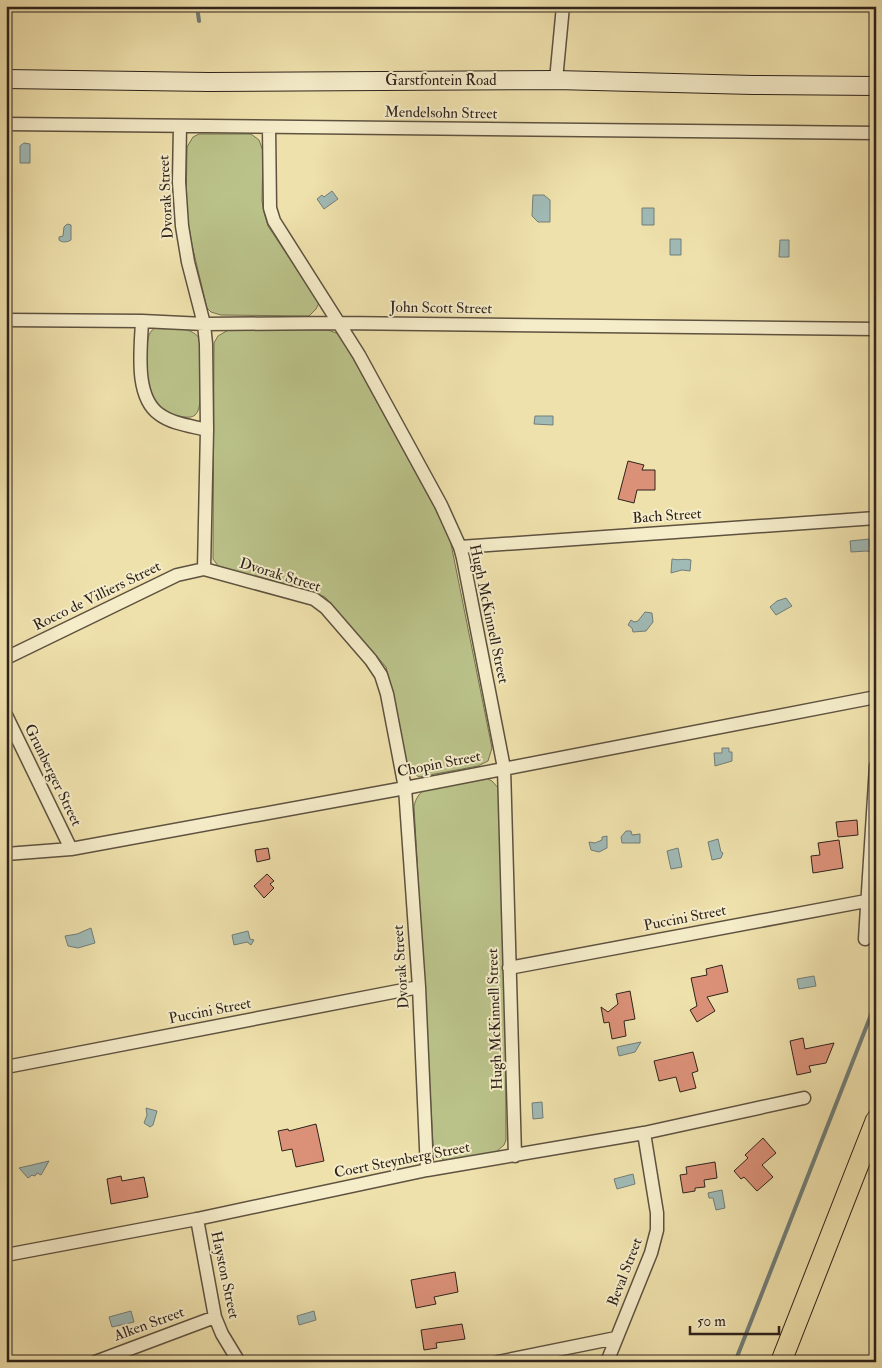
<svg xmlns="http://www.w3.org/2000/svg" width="882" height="1368" viewBox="0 0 882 1368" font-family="'IM FELL Double Pica',serif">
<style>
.green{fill:#bac289;stroke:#747252}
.water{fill:#a0bab6;stroke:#727e78}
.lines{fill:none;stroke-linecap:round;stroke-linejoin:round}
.stream{stroke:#727e78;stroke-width:4}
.building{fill:#db9178;stroke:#2e231c}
.minor-casing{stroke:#5e5240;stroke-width:15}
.secondary-casing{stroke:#2e231c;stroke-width:20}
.primary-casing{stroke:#2e231c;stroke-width:22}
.minor{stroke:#f5ecc9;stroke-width:12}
.secondary{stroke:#f5ecc9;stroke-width:18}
.primary{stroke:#efe1ac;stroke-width:20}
.labels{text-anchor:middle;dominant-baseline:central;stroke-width:4;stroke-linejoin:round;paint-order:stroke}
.street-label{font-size:15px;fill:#2e231c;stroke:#f5ecc9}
</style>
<rect width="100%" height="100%" fill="#efe1ac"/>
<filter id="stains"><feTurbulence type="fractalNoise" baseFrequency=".004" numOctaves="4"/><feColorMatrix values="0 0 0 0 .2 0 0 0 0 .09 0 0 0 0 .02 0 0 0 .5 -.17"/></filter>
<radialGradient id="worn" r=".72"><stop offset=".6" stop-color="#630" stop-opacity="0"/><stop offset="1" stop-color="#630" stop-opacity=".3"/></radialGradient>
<!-- green -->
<path class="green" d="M199 134H251L259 140 263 151 262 201 264 212 268 226 319 303 316 309 309 316 221 315 211 312 207 308 192 245 186 211 187 147 193 137Z
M155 328C171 329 190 325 200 339V402C198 417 193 419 179 416 175 416 170 415 167 414 159 409 153 397 150 388 145 376 147 362 147 349 148 340 147 333 155 328Z
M230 329 328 330 339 334 344 342 449 534 492 748 488 761 478 766 419 777 409 770 408 767 386 667 325 597 313 592 219 567 213 559 214 343 218 336Z
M486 778 492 781 500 790 505 951 506 1140 504 1145 496 1152 445 1161 437 1155 433 1144 414 806C416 798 419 793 426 789Z"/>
<!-- water -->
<path class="water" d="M24 143 30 144V163H20V146Z
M332 191 338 199 324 209 317 199 322 195 324 197Z
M533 195H544L550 200V222H538L532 216Z
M642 208H654V225H642Z
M67 224 71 225V240C68 242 62 243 59 240V237L63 236 64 227Z
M670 239H681V255H670Z
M780 240H789V257H779Z
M535 416H553V425L534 424Z
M869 539 870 547 872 549 869 552 867 551 851 552 850 541Z
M672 559C679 561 685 558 691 560L690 571 682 570 671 573Z
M786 598 792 606 776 615 770 607 777 601Z
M645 612 652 613 653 622 646 631 633 632 632 628 628 625 631 620 634 622 638 621Z
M722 748H729V752H732V761L715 766 714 753H722Z
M626 831H631L632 835 640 834V843H622L621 837Z
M607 836V848L599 852 591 850 589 842 595 843 602 840V837Z
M718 839 721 852 723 853 721 858 712 860 708 842Z
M678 848 682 867 671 869 667 851Z
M91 928 95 943 78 948 68 946 65 936 77 934Z
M248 931 250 939 254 940 251 945 247 942 234 945 232 935Z
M814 976 816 986 799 989 797 979Z
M641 1042 635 1052 619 1056 617 1047Z
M542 1102 543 1118 533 1119 532 1103Z
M146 1108 157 1111 153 1125 150 1127 144 1123 147 1115Z
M49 1161 41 1175 37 1173 35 1176 32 1175 28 1178 19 1168Z
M633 1174 635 1184 617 1189 614 1179Z
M722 1190 725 1208 716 1210 713 1198H709L708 1193Z
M131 1311 134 1322 112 1327 109 1317Z
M314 1311 316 1320 299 1325 297 1316Z"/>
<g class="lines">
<!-- stream -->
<path class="stream" d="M197 6 199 21
M735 1362 876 1002"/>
</g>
<!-- building -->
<path class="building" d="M628 461 644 465 642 470H655V490H637L634 503 618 499Z
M857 820 858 835 838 837 836 822Z
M839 840 843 868 813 873 811 856 820 855 818 843Z
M268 848 270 859 257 862 255 850Z
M267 874 274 881 270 884 274 888 264 898 254 886Z
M722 965 728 992 707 997 715 1011 697 1022 690 1010 697 1006 691 978 707 975 706 969Z
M630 991 635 1019 624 1021 626 1036 612 1039 609 1022 604 1023 601 1007 608 1012 618 1004 616 994Z
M803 1038 805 1049 834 1043 826 1063 809 1066 811 1072 797 1075 790 1041Z
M693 1052 698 1071 692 1073 696 1088 680 1092 676 1077 659 1081 654 1061Z
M316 1124 324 1161 296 1167 292 1149 282 1151 278 1131 288 1129 289 1131Z
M763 1138 776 1153 762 1165 773 1177 757 1191 744 1177 741 1179 734 1171 748 1158 745 1155Z
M715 1162 717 1178 704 1180 705 1187 695 1188V1191L683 1193 680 1175 687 1174 686 1167Z
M121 1176 122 1181 144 1177 148 1197 111 1204 107 1179Z
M455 1272 458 1292 434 1297 436 1304 416 1308 411 1280Z
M462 1324 465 1339 436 1343 437 1348 424 1350 421 1330Z"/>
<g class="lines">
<!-- minor casing -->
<g class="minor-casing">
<path id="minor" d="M556 80 563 6
M6 124 876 133
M180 126 179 182 182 226 188 262 204 324 206 344 207 430 204 569
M269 127 270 208 274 221 359 355 441 505 460 547 463 558 504 768 515 1156
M6 320 142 321 204 324 339 323 876 329
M142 321C141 348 134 396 159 414 172 424 192 426 207 430
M460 547 876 518
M6 658 177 575 204 569 314 599 326 608 371 660 381 675 387 694 405 788 419 987 427 1170
M6 715 71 849
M6 854 71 849 405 788 876 697
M865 939 876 766
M509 968 866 901
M6 1067 419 987
M197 1219 215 1317 222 1334 239 1362
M6 1255 197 1219 427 1170 644 1133 804 1098
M95 1362 215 1317
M498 1362 616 1338
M607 1362 651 1253 657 1230V1213L644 1133"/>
</g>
<!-- secondary casing -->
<g class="secondary-casing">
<path id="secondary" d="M6 79 209 82 556 80 753 85 876 86"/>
</g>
<!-- primary casing -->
<g class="primary-casing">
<path id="primary" d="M781 1362 876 1120"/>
</g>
<!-- minor -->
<use href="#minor" class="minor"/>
<!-- secondary -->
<use href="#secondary" class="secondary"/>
<!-- primary -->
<use href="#primary" class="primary"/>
</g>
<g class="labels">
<!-- street labels -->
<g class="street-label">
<text x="441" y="80">Garstfontein Road</text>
<text transform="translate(441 113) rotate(1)">Mendelsohn Street</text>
<text transform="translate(166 197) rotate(-93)">Dvorak Street</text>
<text transform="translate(441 308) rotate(1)">John Scott Street</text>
<text transform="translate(667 516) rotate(-4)">Bach Street</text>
<text transform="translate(280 575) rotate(17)">Dvorak Street</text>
<text transform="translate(97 596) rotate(-26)">Rocco de Villiers Street</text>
<text transform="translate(489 614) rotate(78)">Hugh McKinnell Street</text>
<text transform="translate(439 764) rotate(-11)">Chopin Street</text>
<text transform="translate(53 775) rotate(64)">Grunberger Street</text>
<text transform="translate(685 918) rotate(-11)">Puccini Street</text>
<text transform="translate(401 967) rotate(-94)">Dvorak Street</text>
<text transform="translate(210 1011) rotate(-11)">Puccini Street</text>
<text transform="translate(495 1019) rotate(-92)">Hugh McKinnell Street</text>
<text transform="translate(402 1160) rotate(-11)">Coert Steynberg Street</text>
<text transform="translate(625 1272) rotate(-69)">Beval Street</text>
<text transform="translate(225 1275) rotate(78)">Hayston Street</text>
<text transform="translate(149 1324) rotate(-20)">Alken Street</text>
</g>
</g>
<!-- margin -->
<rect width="882" height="1368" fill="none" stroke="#efe1ac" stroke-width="25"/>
<rect x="8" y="8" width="867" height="1353" fill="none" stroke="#2e231c" stroke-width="2.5"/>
<rect x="12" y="12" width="857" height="1343" fill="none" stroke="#2e231c"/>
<!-- scale -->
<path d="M690 1326v8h89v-8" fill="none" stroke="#2e231c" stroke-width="2.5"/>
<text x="697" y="1326" font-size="15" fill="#2e231c" stroke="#f5ecc9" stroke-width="4" paint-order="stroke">50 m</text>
<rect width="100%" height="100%" filter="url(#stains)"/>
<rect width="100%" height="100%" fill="url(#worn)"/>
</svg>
